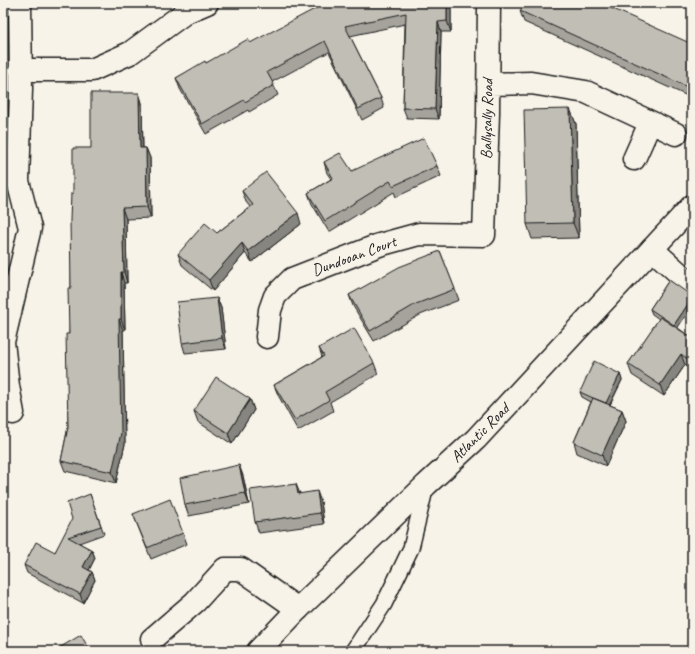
<svg xmlns="http://www.w3.org/2000/svg" width="695" height="654" viewBox="0 0 695 654" font-family="Caveat,sans-serif">
<style>
.lines{fill:none;stroke-linecap:round;stroke-linejoin:round}
.service-casing{stroke:#1c1c1c;stroke-width:18}
.minor-casing{stroke:#1c1c1c;stroke-width:25}
.primary-casing{stroke:#1c1c1c;stroke-width:25}
.service{stroke:#f7f3e8;stroke-width:15}
.minor{stroke:#f7f3e8;stroke-width:22}
.primary{stroke:#f7f3e8;stroke-width:22}
.wall{fill:#a5a39c;stroke:#1c1c1c}
.shaded-wall{fill:#86857f;stroke:#1c1c1c}
.building{fill:#c0beb5;stroke:#1c1c1c}
.labels{text-anchor:middle;dominant-baseline:central;stroke-width:3;stroke-linejoin:round;paint-order:stroke}
.street-label{font-size:16px;fill:#1c1c1c;stroke:#f7f3e8}
</style>
<rect width="100%" height="100%" fill="#f7f3e8"/>
<filter id="ink" filterUnits="userSpaceOnUse"><feTurbulence type="fractalNoise" baseFrequency=".025" numOctaves="2"/><feDisplacementMap in="SourceGraphic" scale="8" xChannelSelector="R" yChannelSelector="G"/><feConvolveMatrix kernelMatrix="1 2 1 2 8 2 1 2 1" color-interpolation-filters="sRGB"/></filter>
<g filter="url(#ink)">
<g class="lines">
<!-- service casing -->
<g class="service-casing">
<path id="service" d="M353 651 384 604 411 548 426 486"/>
</g>
<!-- minor casing -->
<g class="minor-casing">
<path id="minor" d="M20 70H92L130 53 186 12 207 3
M488 84 531 83 586 92 676 134
M634 159 650 123
M652 249 692 285
M267 337 270 310 275 296 292 279 379 245 419 234 484 235 488 113 489 3
M13 413 8 386 3 342 30 228 18 181 21 89 20 3
M152 639 195 602 225 569H241L298 609"/>
</g>
<!-- primary casing -->
<g class="primary-casing">
<path id="primary" d="M258 651 298 609 426 485 476 439 692 206"/>
</g>
<!-- service -->
<use href="#service" class="service"/>
<!-- minor -->
<use href="#minor" class="minor"/>
<!-- primary -->
<use href="#primary" class="primary"/>
</g>
<!-- wall -->
<path class="wall" d="M451 3V32H441L439 119 407 118 403 108 405 24 350 36 381 98 384 108 362 120 329 52 272 82 278 95 249 112 248 110 206 134 180 89 176 78 206 63 250 43Z
M520 11 692 44V98L524 22Z
M139 93 142 103 143 148H146L150 158 151 218 126 219 127 283H124L125 330H123L125 444 116 483 65 471 61 461 68 427 69 334 71 288 73 194Z
M570 109 576 124 579 238 532 239 527 224Z
M324 162 352 171 437 166 441 176 396 197 394 192 329 232 312 204 308 193 331 179 327 173Z
M242 191 301 224 252 262 245 253 213 291 182 265 178 254 217 233 250 207 246 202Z
M440 251 459 300 420 315 374 341 353 306 349 295Z
M669 280 678 328 692 338V370L685 365 664 396 632 375 628 364 659 319 652 314 650 309Z
M217 298 221 308 226 349 185 353 182 343Z
M319 348 374 363 378 374 330 402 333 411 298 431 278 395 274 385 322 357Z
M620 374 622 380 610 405 622 410 626 421 606 466 577 453 574 442 591 402 582 397 580 392Z
M250 399 254 410 232 444 198 422 194 411Z
M239 465 243 476 249 504 189 516 185 505Z
M300 493 321 502 324 524 259 533 255 522Z
M90 494 104 534 79 543 92 550 95 558 89 570 92 572 95 580 83 603 27 573 24 565 55 552Z
M133 514 183 533 187 544 151 559Z"/>
<!-- shaded-wall -->
<path class="shaded-wall" d="M447 3H451V32L447 21Z
M438 22 441 32 439 119 435 109Z
M139 93 142 103 143 158 140 148Z
M570 109 576 124 579 238 573 223Z
M146 148 150 158 151 218 147 207Z
M122 208 126 219 127 283 124 272Z
M298 213 301 224 252 262 248 251Z
M242 243 245 253 213 291 209 280Z
M121 272 124 283 125 330 121 319Z
M217 298 221 308 226 349 222 338Z
M692 298V307L676 330 674 325Z
M119 319 123 330 125 444 116 483 112 472Z
M681 354 685 365 664 396 660 385Z
M692 355V368L689 360Z
M620 374 622 380 607 410 605 404Z
M250 399 254 410 232 444 228 433Z
M622 410 626 421 606 466 602 455Z
M239 465 243 476 249 504 245 493Z
M296 484 300 494H298Z
M317 491 321 502 324 524 320 513Z
M92 550 95 558 86 576 83 567Z
M92 572 95 580 83 603 80 594Z"/>
<!-- building -->
<path class="building" d="M326 3H447V21L438 22 435 109 403 108 406 13 345 26 381 98 358 109 325 41 267 72 274 85 245 102 244 100 202 124 176 78 205 61 206 63 248 39 250 43Z
M524 3H600L692 44V89L520 11Z
M91 93H139L140 148H146L147 207 122 208 124 272H121V319H119L121 433 112 472 61 461 68 427 66 334H69L68 288H71L70 220 71 193 73 194V148H91Z
M570 109 573 223 527 224 524 110Z
M424 138 437 166 393 186 390 181 325 221 308 193 333 178 324 162 340 153 352 171Z
M266 172 298 213 248 251 242 243 209 280 178 254 205 223 217 233 253 205 242 191Z
M440 251 455 289 416 304 370 331 349 295 399 267Z
M669 280 692 296V298L674 325 650 309Z
M217 298 222 338 182 343 177 302Z
M660 317 692 338V355L689 360 681 354 660 385 628 364Z
M354 328 374 363 325 392 329 400 295 420 274 385 324 356 319 348Z
M594 361 620 374 606 403 593 398 580 392Z
M216 377 250 399 228 433 194 411Z
M593 398 622 410 602 455 574 442Z
M239 465 245 493 185 505 180 478Z
M296 484 298 494 317 491 320 513 255 522 250 490Z
M90 494 101 526 68 537 92 550 83 567 92 572 80 594 24 565 36 542 55 552 72 519 67 503Z
M170 499 183 533 147 548 133 514Z
M81 635 90 651H54Z"/>
</g>
<g class="labels">
<!-- street labels -->
<g class="street-label">
<text transform="translate(487 119) rotate(-89)">Ballysally Road</text>
<text transform="translate(354 256) rotate(-20)">Dundooan Court</text>
<text transform="translate(480 433) rotate(-45)">Atlantic Road</text>
</g>
</g>
<!-- margin -->
<rect width="695" height="654" fill="none" stroke="#f7f3e8" stroke-width="16"/>
<rect x="8" y="8" width="679" height="638" fill="none" stroke="#1c1c1c" stroke-width="1.5" filter="url(#ink)"/>
</svg>
